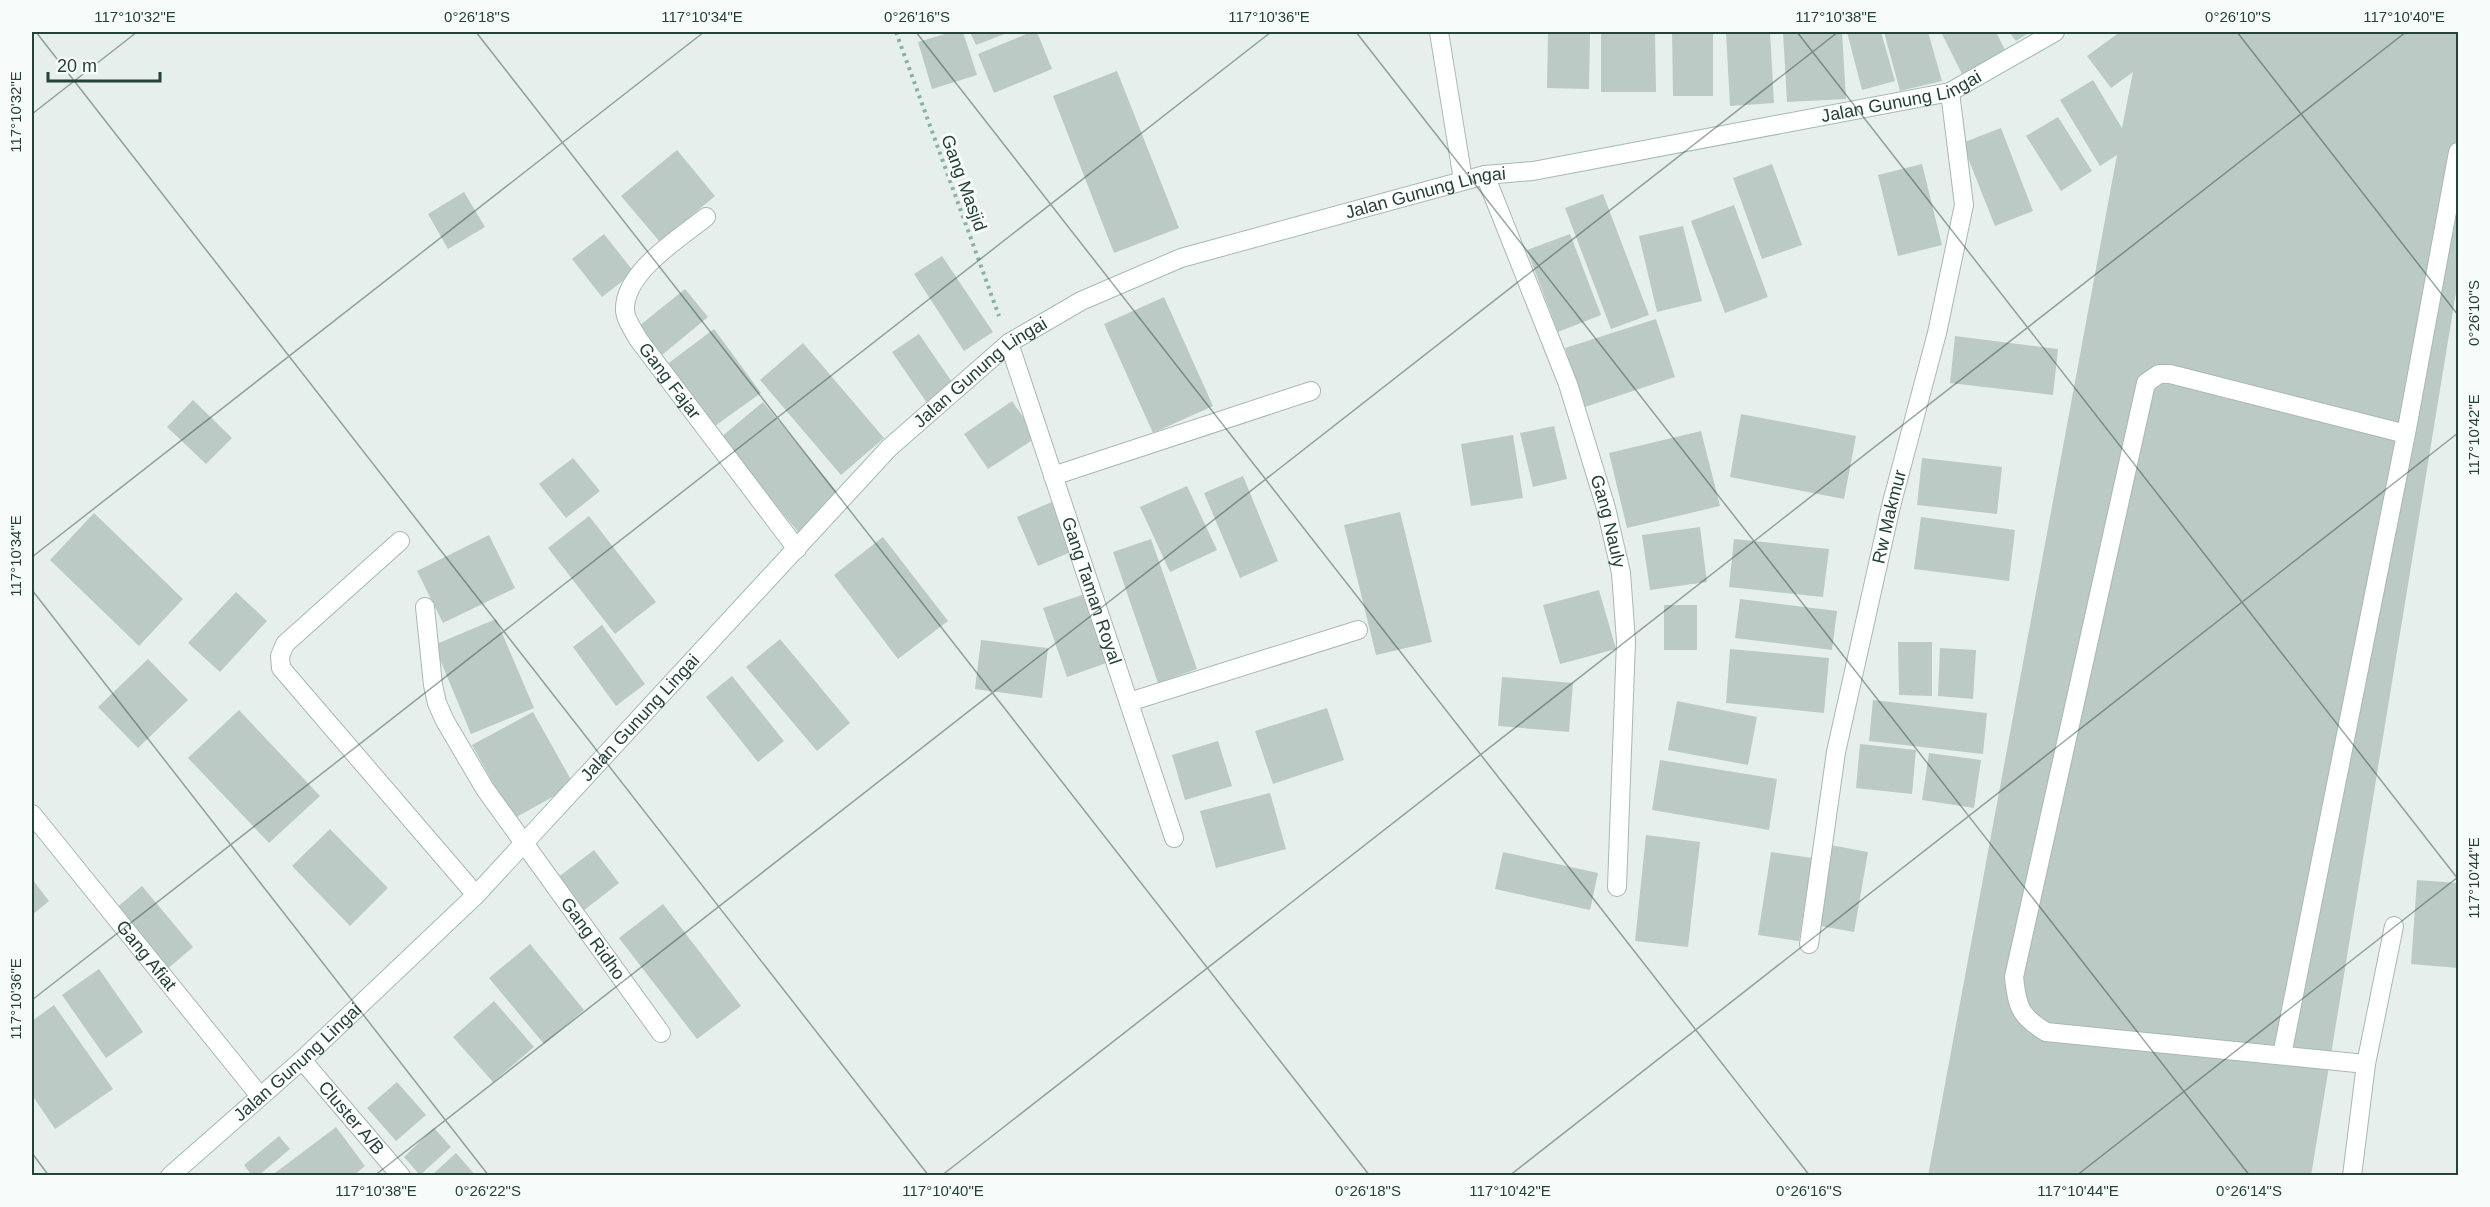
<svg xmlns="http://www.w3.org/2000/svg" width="2490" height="1207" viewBox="0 0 2490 1207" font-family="Arial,sans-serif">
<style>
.building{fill:#bbcac4}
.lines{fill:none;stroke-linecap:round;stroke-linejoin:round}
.lane-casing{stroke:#a8b8b2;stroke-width:20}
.street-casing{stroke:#a8b8b2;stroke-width:20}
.secondary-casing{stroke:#a4bbb3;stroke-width:20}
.path{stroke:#86b3a5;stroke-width:4;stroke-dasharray:3 4.5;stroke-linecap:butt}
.lane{stroke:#fff;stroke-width:18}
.street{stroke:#fff;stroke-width:18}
.secondary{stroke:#fff;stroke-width:18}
.ticks{fill:none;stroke:#24423a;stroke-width:1.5;stroke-opacity:0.45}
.labels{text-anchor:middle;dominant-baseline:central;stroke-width:6;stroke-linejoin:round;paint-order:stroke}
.street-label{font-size:18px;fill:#24423a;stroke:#f7fbf9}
.neatline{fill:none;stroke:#24423a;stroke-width:2}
.ticks-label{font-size:15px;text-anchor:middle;fill:#24423a}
</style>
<rect width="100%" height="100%" fill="#e6efeb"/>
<!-- building -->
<path class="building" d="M952 32H963L977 75 932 89 918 42Z
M970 32H1010L976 45Z
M1031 32H1037L1052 69 994 93 978 54Z
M1548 32H1590L1589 89 1547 88Z
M1601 32H1655L1656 92H1601Z
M1672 32H1713V96H1673Z
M1726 32H1770L1774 103 1730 106Z
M1783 32H1842L1846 99 1787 102Z
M1847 32H1881L1895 81 1862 90Z
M1884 32H1928L1942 81 1900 91Z
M1941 32H1996L2007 54 1963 76Z
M2009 32H2030L2016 41Z
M2120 32H2458V280L2311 1176H1928L2117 155 2100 166 2060 100 2093 80 2122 128 2133 72 2111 88 2087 56Z
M1117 71 1179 228 1114 253 1053 96Z
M2058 117 2092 171 2061 191 2026 136Z
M2001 128 2033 211 1995 226 1962 143Z
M677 150 715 196 660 242 621 196Z
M1772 164 1802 245 1762 259 1733 178Z
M1922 164 1942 245 1898 256 1878 175Z
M464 192 485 227 448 249 428 214Z
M1603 194 1649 315 1611 329 1565 208Z
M1734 205 1768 297 1725 313 1691 221Z
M1683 226 1702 301 1657 312 1639 236Z
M604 234 634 272 602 297 572 259Z
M1570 234 1601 315 1558 332 1527 250Z
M942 256 993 332 964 351 914 274Z
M685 289 708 317 662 355 639 326Z
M1164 297 1213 406 1153 433 1104 324Z
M1656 319 1675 377 1585 407 1565 348Z
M714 329 761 393 712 428 666 365Z
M919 334 954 385 927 403 892 352Z
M1955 336 2058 349 2053 395 1950 383Z
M803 343 884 438 841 475 760 380Z
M193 400 232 438 206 464 167 427Z
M1012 401 1037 437 988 469 964 434Z
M763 402 842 498 799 533 720 438Z
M1741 414 1856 436 1844 499 1730 477Z
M1554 426 1567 479 1533 487 1520 433Z
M1701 431 1720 506 1627 528 1609 453Z
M1513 435 1523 498 1471 506 1461 444Z
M573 458 600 491 566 518 539 484Z
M1922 458 2002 467 1997 514 1917 505Z
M1243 476 1278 561 1240 578 1204 493Z
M1187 486 1217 550 1170 572 1140 507Z
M1054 501 1075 550 1038 566 1017 517Z
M1400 512 1432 642 1376 655 1344 525Z
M94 513 183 599 139 646 50 560Z
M589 516 656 602 615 634 548 548Z
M1921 517 2015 530 2009 581 1914 569Z
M1700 527 1707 582 1650 590 1642 535Z
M489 535 515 588 443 623 417 571Z
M883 537 948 621 898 659 834 575Z
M1151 539 1197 669 1158 683 1113 552Z
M1734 539 1829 549 1823 597 1729 587Z
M1599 590 1616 649 1560 664 1543 605Z
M236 592 267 621 220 672 188 643Z
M1085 594 1109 662 1067 677 1043 608Z
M1740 599 1837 611 1832 650 1735 638Z
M1664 605H1697V650H1664Z
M496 619 534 708 471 734 434 645Z
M602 625 645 684 616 706 573 647Z
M780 639 850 723 817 751 746 667Z
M981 640 1048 648 1042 698 975 689Z
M1898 642H1932V696L1899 695Z
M1940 648 1976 650 1973 699 1938 696Z
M1730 649 1829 658 1824 713 1726 703Z
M148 659 188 700 138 748 98 707Z
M732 676 784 741 758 762 706 697Z
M1502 677 1573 683 1569 732 1498 726Z
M1873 700 1987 713 1983 754 1869 741Z
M1677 701 1757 717 1748 765 1668 750Z
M1327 708 1344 760 1273 784 1255 731Z
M239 710 320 796 269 843 188 758Z
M533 712 574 785 513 819 472 745Z
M1218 741 1232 786 1185 800 1172 755Z
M1860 744 1916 750 1912 794 1856 788Z
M1929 753 1981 760 1974 808 1922 800Z
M1660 760 1777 779 1769 830 1652 810Z
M1270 793 1286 849 1216 868 1200 811Z
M330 829 388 888 350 926 292 866Z
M1646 835 1700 842 1688 947 1635 941Z
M1830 845 1868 852 1854 932 1815 925Z
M594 850 619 883 583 911 557 878Z
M1503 852 1598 873 1590 910 1495 889Z
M1771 852 1812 858 1799 941 1758 935Z
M32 879 49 901 32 915Z
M2417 880 2458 883V968L2411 964Z
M142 886 193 947 165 971 114 910Z
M663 904 741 1006 697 1039 619 938Z
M530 944 584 1010 544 1044 489 978Z
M99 969 143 1032 106 1058 62 995Z
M494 1001 534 1047 493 1082 453 1037Z
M54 1005 113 1089 55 1129 32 1095V1021Z
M397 1082 426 1115 396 1141 367 1108Z
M336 1127 365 1166 353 1176H271Z
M434 1128 451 1147 420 1175 404 1157Z
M279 1136 290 1149 258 1176H252L244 1165Z
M456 1153 476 1176H431Z"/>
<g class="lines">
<!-- lane casing -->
<g class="lane-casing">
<path id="lane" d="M2394 926 2366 1064 2046 1032C2020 1016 2017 1007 2014 977L2146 383 2159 374H2170L2406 434
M2282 1055 2406 434 2458 152
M2352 1176 2366 1064"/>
</g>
<!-- street casing -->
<g class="street-casing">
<g id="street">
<path d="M1439 32 1463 180"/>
<path id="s1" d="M1485 175 1568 384 1606 508 1621 573 1626 641 1617 887"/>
<path id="s2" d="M706 217C679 239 624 272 625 310 625 319 634 331 638 339L797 549"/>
<path id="s3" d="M1009 343 1174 838"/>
<path d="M1053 476 1311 391"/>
<path d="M400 541 285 644 280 656 281 668 476 895"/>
<path id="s4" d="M425 607 433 685 437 703 445 721 485 789 661 1033"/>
<path d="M1129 702 1358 630"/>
<path id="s5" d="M32 814 260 1096"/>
<path id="s6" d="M1809 944 1836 752 1891 506 1937 333 1964 205 1950 92"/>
<path id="s7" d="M302 1060 401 1176"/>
</g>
</g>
<!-- secondary casing -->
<g class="secondary-casing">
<g id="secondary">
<path id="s8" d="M170 1176 302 1060 476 895 889 448 1009 343 1081 301 1181 258 1485 175 1533 171 1950 92 2055 32"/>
</g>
</g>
<!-- path -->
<path class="path" d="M896 32 999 316"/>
<!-- lane -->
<use href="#lane" class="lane"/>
<!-- street -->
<use href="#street" class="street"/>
<!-- secondary -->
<use href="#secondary" class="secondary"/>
</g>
<!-- ticks -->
<path class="ticks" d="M36 32 929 1176M476 32 1370 1176M916 32 1810 1176M1356 32 2250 1176M1797 32 2458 879M2237 32 2458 315M32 114 137 32M32 557 704 32M32 590 489 1176M32 1000 1271 32M32 1153 49 1176M374 1176 1838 32M941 1176 2406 32M1509 1176 2458 433M2076 1176 2458 877"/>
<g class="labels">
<!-- street labels -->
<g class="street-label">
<text stroke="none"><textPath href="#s8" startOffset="2115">Jalan Gunung Lingai</textPath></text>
<text transform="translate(964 183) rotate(70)">Gang Masjid</text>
<text stroke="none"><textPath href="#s8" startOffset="1629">Jalan Gunung Lingai</textPath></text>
<text stroke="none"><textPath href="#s8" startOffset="1143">Jalan Gunung Lingai</textPath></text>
<text stroke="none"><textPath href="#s2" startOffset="212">Gang Fajar</textPath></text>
<text stroke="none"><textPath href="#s6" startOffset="435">Rw Makmur</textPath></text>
<text stroke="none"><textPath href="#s1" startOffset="368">Gang Nauly</textPath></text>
<text stroke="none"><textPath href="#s3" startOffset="261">Gang Taman Royal</textPath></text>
<text stroke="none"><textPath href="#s8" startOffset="657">Jalan Gunung Lingai</textPath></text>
<text stroke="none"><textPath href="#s4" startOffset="380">Gang Ridho</textPath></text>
<text stroke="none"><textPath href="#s5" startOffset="182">Gang Afiat</textPath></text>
<text stroke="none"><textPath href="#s8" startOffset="171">Jalan Gunung Lingai</textPath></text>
<text stroke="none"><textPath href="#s7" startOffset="76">Cluster A/B</textPath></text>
</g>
</g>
<!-- border -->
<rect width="2490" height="1207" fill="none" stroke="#f7fbf9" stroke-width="66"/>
<!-- scale -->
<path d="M48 72v9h112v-9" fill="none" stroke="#24423a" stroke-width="3"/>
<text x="57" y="72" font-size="18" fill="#24423a" stroke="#f7fbf9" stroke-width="4.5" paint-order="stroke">20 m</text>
<rect x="33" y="33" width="2424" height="1141" class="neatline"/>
<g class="ticks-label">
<text x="135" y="22">117°10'32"E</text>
<text x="477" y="22">0°26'18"S</text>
<text x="702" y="22">117°10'34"E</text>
<text x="917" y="22">0°26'16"S</text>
<text x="1269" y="22">117°10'36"E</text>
<text x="1836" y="22">117°10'38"E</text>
<text x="2238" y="22">0°26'10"S</text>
<text x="2404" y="22">117°10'40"E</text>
<text transform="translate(16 112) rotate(-90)" y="5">117°10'32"E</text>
<text transform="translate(2474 313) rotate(-90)" y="5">0°26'10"S</text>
<text transform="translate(2474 435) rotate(-90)" y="5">117°10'42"E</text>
<text transform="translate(16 556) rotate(-90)" y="5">117°10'34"E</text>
<text transform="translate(2474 878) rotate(-90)" y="5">117°10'44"E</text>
<text transform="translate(16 999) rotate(-90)" y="5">117°10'36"E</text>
<text x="376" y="1196">117°10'38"E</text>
<text x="488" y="1196">0°26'22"S</text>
<text x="943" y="1196">117°10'40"E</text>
<text x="1368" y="1196">0°26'18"S</text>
<text x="1510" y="1196">117°10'42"E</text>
<text x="1809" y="1196">0°26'16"S</text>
<text x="2078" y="1196">117°10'44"E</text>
<text x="2249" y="1196">0°26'14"S</text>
</g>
</svg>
